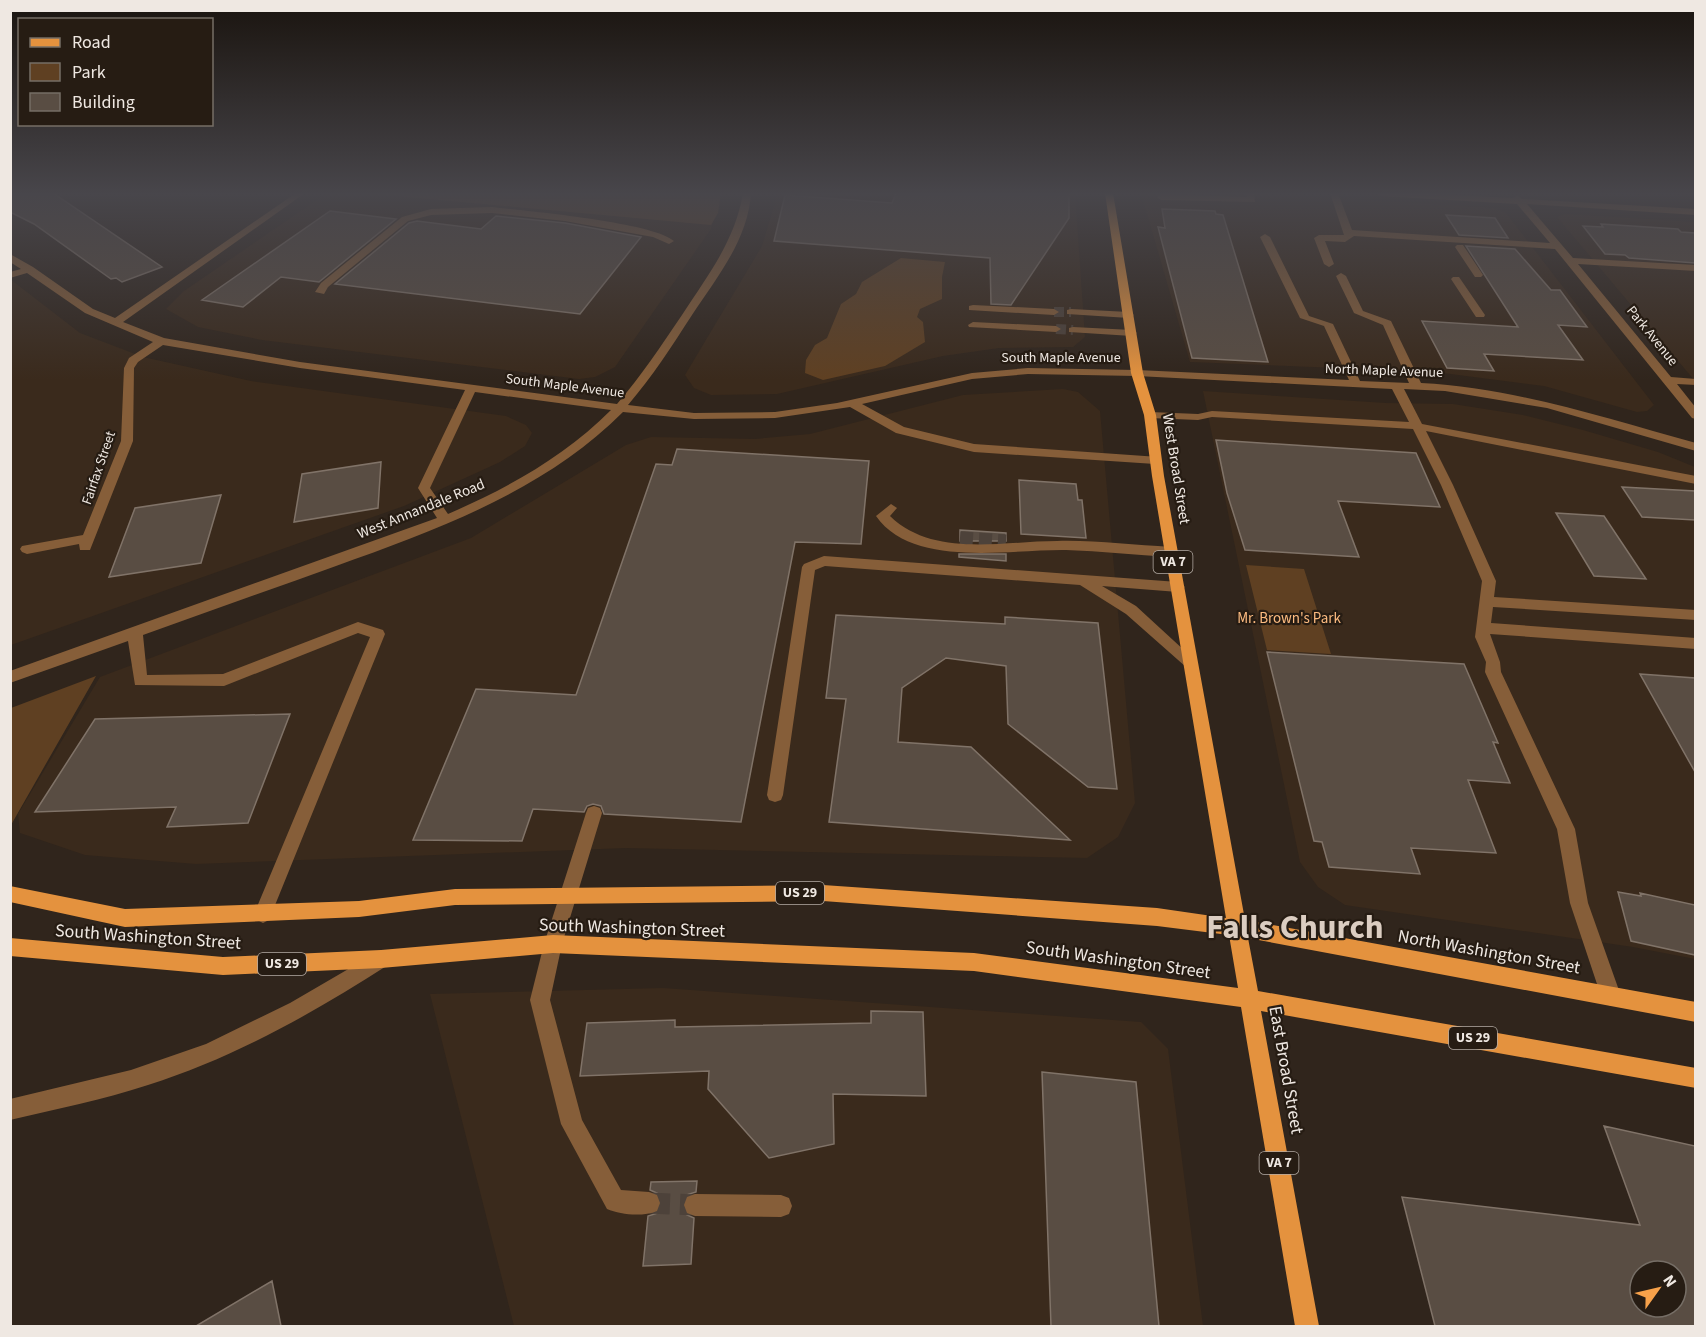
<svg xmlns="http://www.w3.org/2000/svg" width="1706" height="1337" viewBox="0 0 1706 1337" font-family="'Source Sans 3',sans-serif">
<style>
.built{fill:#3a2a1c}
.green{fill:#5f4022}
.building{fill:#594d43;stroke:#807368;stroke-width:1.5;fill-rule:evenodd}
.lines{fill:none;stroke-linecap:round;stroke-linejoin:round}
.minor-tunnel-far2{stroke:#4d423a;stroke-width:10;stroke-dasharray:10 5;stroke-linecap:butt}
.minor-tunnel-far1{stroke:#4d423a;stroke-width:13;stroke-dasharray:13 6;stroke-linecap:butt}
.minor-tunnel{stroke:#4d423a;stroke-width:21;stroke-dasharray:21 10;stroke-linecap:butt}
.minor{fill:#865e39;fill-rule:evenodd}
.major{fill:#e4923e;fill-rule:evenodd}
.labels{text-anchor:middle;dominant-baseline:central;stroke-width:4.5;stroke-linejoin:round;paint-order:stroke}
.far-street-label{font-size:14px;fill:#efe8e2;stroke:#261c13}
.shield{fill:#261c13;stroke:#b3aba4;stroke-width:1.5}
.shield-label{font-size:14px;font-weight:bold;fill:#efe8e2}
.street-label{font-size:15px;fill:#efe8e2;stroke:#261c13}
.park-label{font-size:15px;fill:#fcbb80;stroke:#261c13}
.near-street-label{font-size:18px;fill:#efe8e2;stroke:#261c13}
.near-town-label{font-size:33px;font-weight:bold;fill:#dbcdc1;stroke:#261c13}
</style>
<rect width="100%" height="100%" fill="#30251c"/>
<!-- built -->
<path class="built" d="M327 193H721L711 229 615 367 595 377 579 379 262 340 198 327 166 309 184 291Z
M778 193H1075L1085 337 1073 347 999 348 943 356 777 394 711 395 694 388 685 375 762 246Z
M1141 193H1251L1494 208 1506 213 1654 405 1647 411 1637 412 1544 386 1435 372 1190 362Z
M1565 214 1695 222V381L1557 217Z
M10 279 80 333 143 357 251 381 506 416 526 425 532 433 525 446 500 462 404 506 11 645Z
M1063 389 1078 392 1100 411 1135 803 1118 837 1087 858 626 848 196 864 85 855 20 833 18 814 100 677 471 538 626 445 651 437 755 439 810 434 963 395Z
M1203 391 1386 403 1453 404 1523 415 1583 430 1658 452 1695 467V959L1633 947 1345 905 1318 887 1300 862Z
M663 988 1141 1022 1168 1049 1203 1326H514L430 994Z"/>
<!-- green -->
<path class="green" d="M365 193H721L718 213 711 225Z
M901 258 945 262 942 277V299L920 309 917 317 923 322 925 342 885 366 823 380 805 373 806 360 815 345 827 338 841 304 856 294 862 282Z
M1246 565 1304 569 1331 654 1267 650Z
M96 676 11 825V708Z"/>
<!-- building -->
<path class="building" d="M10 193H53L162 267 122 282 116 278 111 279 34 224 10 212Z
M896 193H1069V218L1011 305 991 304 990 258 774 241 785 195 892 203Z
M1162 209 1215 211 1216 214 1223 215 1268 362 1192 358 1158 227 1165 228Z
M330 211 396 219 319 282 281 277 243 307 202 300Z
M1446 215 1495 218 1508 238 1459 235Z
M496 216 565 223 641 237 580 314 335 284 409 223 417 221 481 229Z
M1601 224 1678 229 1681 232 1695 233V263L1629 258 1625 255 1605 254 1583 226 1603 227Z
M1466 246 1515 249 1551 290H1560L1587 327 1558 325 1583 360 1484 354 1494 371 1447 368 1422 321 1518 327Z
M1216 440 1416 453 1440 507 1338 501 1359 557 1245 550 1227 493Z
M677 449 869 461 861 544 795 542 741 822 604 814 601 806 593 804 587 806 584 812 533 809 522 841 413 840 476 689 576 695 656 464 672 465Z
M381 462 378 508 294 522 302 474Z
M1019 480 1076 484 1078 500H1082L1086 538 1021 534Z
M1622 487 1695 491V520L1642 517Z
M221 495 201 563 109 577 135 508Z
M1556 513 1604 516 1646 579 1594 576Z
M960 530 1006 533V541H960Z
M959 554H1006V561L959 557Z
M836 615 1005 624V617L1098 623 1117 789 1088 787 1008 724 1006 666 946 658 902 688 898 742 971 747 1070 840 829 822 846 699 826 698Z
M1267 652 1464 664 1498 743 1493 742 1510 783 1468 780 1496 853 1411 848 1420 874 1329 867 1322 842 1314 841Z
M1640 674 1695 678V772Z
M290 714 248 823 167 827 176 807 35 812 95 719Z
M1618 892 1641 896 1640 893 1695 905V955L1631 941Z
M871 1011 923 1012 926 1096 833 1094 834 1144 769 1158 708 1089 709 1071 580 1076 587 1023 675 1020V1027L871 1023Z
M1042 1072 1136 1082 1159 1326H1051Z
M1604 1126 1695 1146V1326H1435L1402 1197 1640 1225ZM1640 1271H1676V1307H1640Z
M697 1181 696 1192 686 1195 682 1204 685 1214 694 1218 691 1264 643 1266 648 1216 658 1213 662 1204 659 1194 650 1190 651 1182Z
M272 1281 281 1326H196Z"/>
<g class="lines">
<!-- minor-tunnel-far2 -->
<path class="minor-tunnel-far2" d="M1054 312H1071
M1056 329 1073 330"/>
<!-- minor-tunnel-far1 -->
<path class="minor-tunnel-far1" d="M960 538 1006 541"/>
<!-- minor-tunnel -->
<path class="minor-tunnel" d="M649 1203 695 1205"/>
<!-- minor -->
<path class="minor" d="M296 193H305L123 322 164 338 300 362 617 404C641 376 661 346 682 315 708 275 735 241 743 193H751C748 240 717 277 692 315 672 346 652 377 628 405L694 413 775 412 837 403 972 373 1028 368 1137 370 1349 380 1324 326 1300 318 1260 237 1265 234 1270 237 1309 316 1333 324 1360 381 1409 383 1383 325 1354 313 1336 276 1341 273 1346 276 1363 311 1391 321 1421 383C1515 388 1605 418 1696 443V451L1547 408 1445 391 1404 389 1422 424 1696 476V484L1426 431 1453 485 1496 581 1494 597 1696 610V620L1493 607 1491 623 1696 638V649L1490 634 1500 662 1501 672 1575 829 1588 903 1621 996 1618 1003 1611 1006 1604 1003 1601 996 1570 903 1557 829 1485 672 1486 662 1475 637 1482 581 1441 485 1413 429 1212 417 1198 420 1150 418 1144 415 1150 412 1198 414 1212 411 1409 422 1392 389 1137 376 1028 374 972 379 862 404 904 427 974 444 1159 457V463L1155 464 974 452 896 433 850 407 775 418 694 419 623 412C544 491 439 529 336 566 272 589 207 612 143 635L147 675 223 674 358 622 383 630 385 634 269 920 263 923 257 920 254 914 370 637 358 633 224 686 135 685 128 641 10 683V671L437 518 418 488 465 390 300 368 163 345 138 362 134 368 133 441 90 550H80L79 544 27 554 22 552 20 549 22 546 83 535 121 441 124 368 129 358 153 342 85 313 27 273 10 278V272L21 269 10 262V254L33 267 93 309 115 318ZM475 392 611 410C564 457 508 488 448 514L430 488Z
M1246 193H1254L1255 202 1161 200 1157 197 1161 194 1247 197Z
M1330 193H1338L1352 230 1550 243 1517 204 1381 196 1377 193H1416L1513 198 1517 195 1522 199 1696 209V215L1527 204 1573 258 1696 265V271L1578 264 1671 377 1696 379V385L1677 384 1696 408V419L1692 418 1555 249 1354 236 1345 242 1325 241 1334 264 1329 267 1324 264 1314 238 1319 235H1344Z
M492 207C526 211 652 222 674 241L669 244 653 237 565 221 492 213 431 215 408 221 328 287 324 294 315 292 321 283 402 217 431 209Z
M1457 245H1463L1483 275 1481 277H1475L1455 247Z
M1453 277H1459L1485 315 1484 317H1476L1451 279Z
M973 305 1054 309 1059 312 1054 315 969 310V306Z
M1071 309 1129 312 1134 315 1129 318 1067 314V310Z
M973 322 1056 326 1061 329 1056 332 969 327 968 325Z
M1073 327 1132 330 1137 333 1132 336 1069 332V328Z
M891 504 897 508 890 516C933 558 1003 541 1057 541 1094 540 1133 545 1171 547L1178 552 1171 557C1136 555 1101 551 1066 550 1011 549 913 569 876 516Z
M824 556 1178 582 1185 587 1178 592 1102 586 1136 606 1198 663 1191 669 1186 667 1126 614 1080 585 825 566 815 570 783 795 781 800 775 802 769 800 767 795 802 567 804 564Z
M594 806 600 808 602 813 562 944 550 1000 582 1120 621 1190 649 1192 657 1195 660 1203 657 1211C643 1217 621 1215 607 1209L561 1124 530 1000 544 944 586 813 588 808Z
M381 950 388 953 390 959 388 965C312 1014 233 1058 148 1085 103 1100 56 1109 10 1120V1099L131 1070 206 1044 290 1003Z
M695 1194 781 1195 789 1198 792 1206 789 1214 781 1217 695 1216 687 1213 684 1205 687 1197Z"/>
<!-- major -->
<path class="major" d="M1105 193H1113L1143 373 1156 415 1164 476 1245 920 1696 1002V1022L1248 938 1258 991 1696 1068V1088L1261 1011 1319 1326H1295L1241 1007 974 971 553 953 381 968 223 975 10 956V938L223 957 381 950 553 935 974 953 1238 988 1229 935 1157 926 823 901 455 905 359 917 125 927 10 902V886L125 909 359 901 455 889 823 885 1157 908 1226 918 1152 476 1144 415 1131 373Z"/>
</g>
<!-- sky -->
<linearGradient id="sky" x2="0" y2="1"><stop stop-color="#1a140f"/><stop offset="0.51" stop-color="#48464b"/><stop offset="1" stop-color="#48464b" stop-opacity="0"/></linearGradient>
<rect width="1706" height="380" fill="url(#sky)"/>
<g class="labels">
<!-- far-street labels -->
<g class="far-street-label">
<text transform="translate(1652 336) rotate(51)">Park Avenue</text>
<text x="1061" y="358">South Maple Avenue</text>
<text transform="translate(1384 371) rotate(2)">North Maple Avenue</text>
<text transform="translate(565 386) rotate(7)">South Maple Avenue</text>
<text transform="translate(99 468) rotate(-71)">Fairfax Street</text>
</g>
<!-- shield labels -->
<g class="shield">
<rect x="1153.5" y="551" width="39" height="22" rx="4.5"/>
<rect x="776" y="882" width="48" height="22" rx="4.5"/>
<rect x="258" y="953" width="48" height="22" rx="4.5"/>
<rect x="1449" y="1027" width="48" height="22" rx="4.5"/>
<rect x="1259.5" y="1152" width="39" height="22" rx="4.5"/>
</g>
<g class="shield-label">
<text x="1173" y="562">VA 7</text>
<text x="800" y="893">US 29</text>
<text x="282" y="964">US 29</text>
<text x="1473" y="1038">US 29</text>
<text x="1279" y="1163">VA 7</text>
</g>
<!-- street labels -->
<g class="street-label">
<text transform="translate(1176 469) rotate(81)">West Broad Street</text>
<text transform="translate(421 509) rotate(-22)">West Annandale Road</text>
</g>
<!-- park labels -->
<g class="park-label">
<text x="1289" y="618">Mr. Brown's Park</text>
</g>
<!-- near-street labels -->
<g class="near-street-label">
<text transform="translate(632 928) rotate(2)">South Washington Street</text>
<text transform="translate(148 937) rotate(4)">South Washington Street</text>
<text transform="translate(1489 952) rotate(10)">North Washington Street</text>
<text transform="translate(1118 960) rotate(8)">South Washington Street</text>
<text transform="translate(1286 1070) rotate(80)">East Broad Street</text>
</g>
<!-- near-town labels -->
<g class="near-town-label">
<text x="1295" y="927">Falls Church</text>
</g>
</g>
<!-- border -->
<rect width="1706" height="1337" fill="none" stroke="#efe8e2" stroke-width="24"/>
<!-- legend -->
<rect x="18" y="18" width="195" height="108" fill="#261c13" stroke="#766e66" stroke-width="1.5"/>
<rect x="30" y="38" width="30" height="9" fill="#e4923e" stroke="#766e66" stroke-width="1.5"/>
<text x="72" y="48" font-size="18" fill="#efe8e2">Road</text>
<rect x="30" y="63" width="30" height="18" fill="#5f4022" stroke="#766e66" stroke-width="1.5"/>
<text x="72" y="78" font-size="18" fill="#efe8e2">Park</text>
<rect x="30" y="93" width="30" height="18" fill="#594d43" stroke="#766e66" stroke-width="1.5"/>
<text x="72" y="108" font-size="18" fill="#efe8e2">Building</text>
<!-- north arrow -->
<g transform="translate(1658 1289) rotate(56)"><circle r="28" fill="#261c13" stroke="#766e66" stroke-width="1.5"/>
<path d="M0-4.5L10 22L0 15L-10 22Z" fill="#f7a14a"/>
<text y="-9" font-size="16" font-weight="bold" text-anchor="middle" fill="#efe8e2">N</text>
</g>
</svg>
